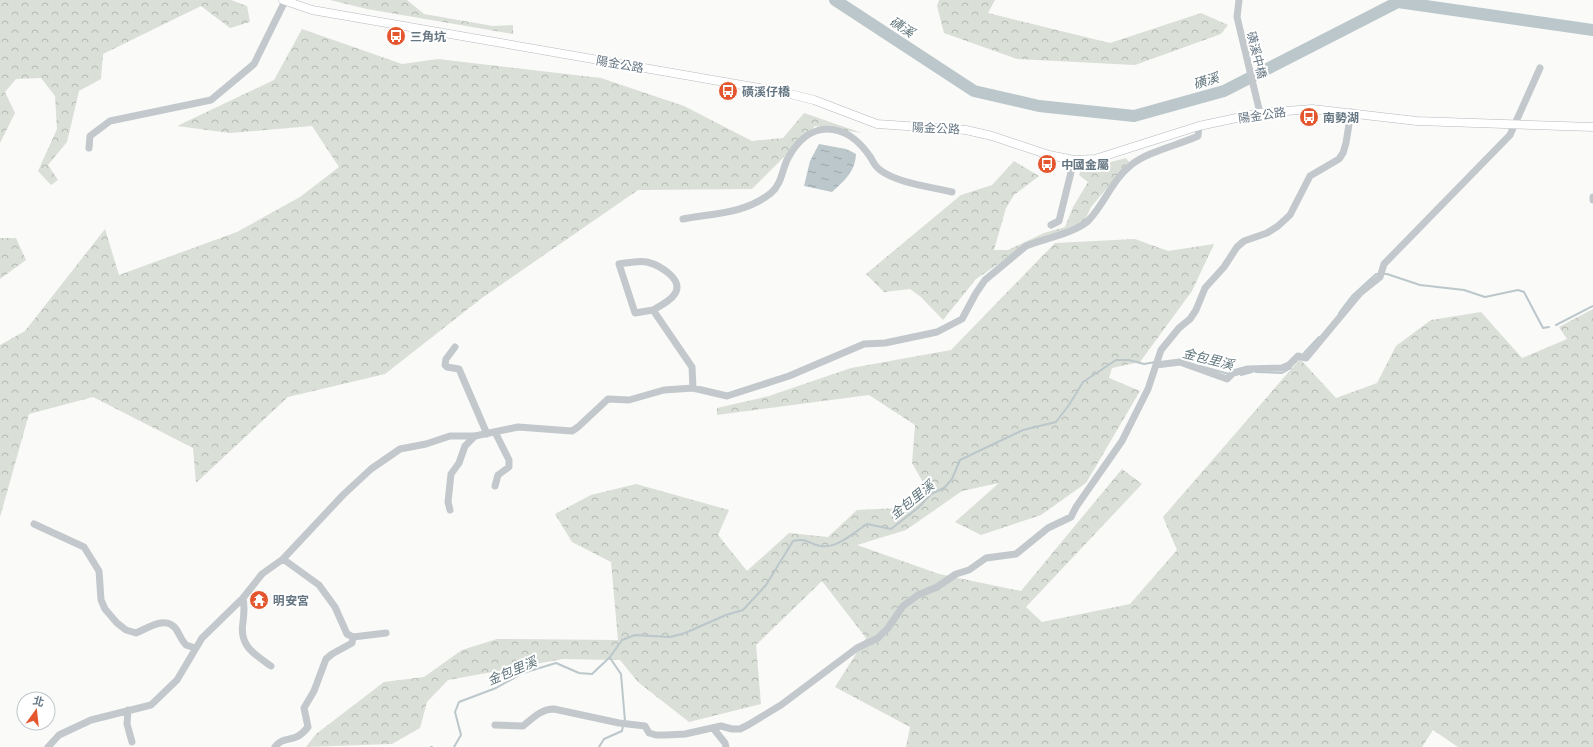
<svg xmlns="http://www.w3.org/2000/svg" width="1593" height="747" viewBox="0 0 1593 747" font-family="'IBM Plex Sans','Noto Sans TC',sans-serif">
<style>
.forest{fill:url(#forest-crowns)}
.water{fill:url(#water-ripples)}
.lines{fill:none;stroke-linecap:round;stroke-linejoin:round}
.stream{stroke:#bbc7cb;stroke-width:2}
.river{stroke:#bbc7cb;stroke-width:12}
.major-casing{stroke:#b5babe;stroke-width:9}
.minor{stroke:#c3c8cc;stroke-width:7}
.major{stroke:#fff;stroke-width:8}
.labels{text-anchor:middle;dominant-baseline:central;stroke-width:4;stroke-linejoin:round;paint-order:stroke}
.poi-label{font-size:12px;font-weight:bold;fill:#657683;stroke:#fff;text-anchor:start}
.street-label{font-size:12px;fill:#657683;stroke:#fff}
.water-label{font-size:13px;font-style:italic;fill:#60757c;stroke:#fff}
</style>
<defs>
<pattern id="forest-crowns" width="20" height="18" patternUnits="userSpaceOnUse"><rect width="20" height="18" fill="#dadfd7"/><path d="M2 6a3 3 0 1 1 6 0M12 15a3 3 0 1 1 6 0" fill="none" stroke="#b4b9b4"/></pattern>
<pattern id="water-ripples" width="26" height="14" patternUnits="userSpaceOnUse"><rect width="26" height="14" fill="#bbc7cb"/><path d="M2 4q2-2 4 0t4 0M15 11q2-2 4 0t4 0" fill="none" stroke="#9ca6aa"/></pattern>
</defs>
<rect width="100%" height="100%" fill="#fafaf8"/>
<!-- forest -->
<path class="forest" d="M0 0H231L247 6 250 22 230 28 201 6 103 54 101 79 79 91 67 142 48 165 58 180 51 185 38 171 57 129 55 96 41 78 16 79 5 92 15 113 0 143Z
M330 0H407L424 14 493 26 513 25V34L367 9Z
M939 0H995L988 13 1110 43 1201 13 1228 25 1221 34 1135 65 1017 59 944 33 937 6Z
M302 29 402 64 438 59 601 78 684 106 752 141 783 138 804 113 862 133 815 126 752 189 638 190 482 298 385 374 288 397 196 483 193 448 93 397 29 414 0 517V345L25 331 105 229 119 275 237 232 300 197 339 167 312 126 230 133 177 126 274 80Z
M1126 158 1129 162 1091 207 1085 220 1007 258 976 279 943 320 921 297 910 289 884 292 866 274 961 195 992 185 1014 161 1039 176 1014 195 1006 208 994 250H1008L1044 233 1065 227 1073 207 1088 182 1079 175 1081 170Z
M0 238H16L26 260 0 279Z
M1135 239 1168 251 1214 244 1192 291 1140 362 1112 368 1109 378 1140 391 1086 483 1041 515 981 535 955 522 999 483 962 491 906 530 857 545 939 574 1021 591 1122 469 1142 484 1026 607 1042 622 1130 604 1177 550 1163 517 1300 359 1336 398 1377 383 1396 346 1431 320 1481 312 1522 358 1567 339 1559 327 1593 309V747H1458L1433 730 1422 747H906L910 727 835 687 866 638 822 581 756 645 761 704 689 722 638 682 620 660 563 659 448 680 427 702 420 728 392 744 306 747 316 734 384 682 424 677 462 650 497 639 618 640 611 562 572 542 555 514 591 495 636 484 729 510 718 535 747 571 789 533 828 537 857 510 900 508 924 484 912 463 915 425 869 395 717 415V408L769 396 851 368 951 350 1055 243Z"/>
<!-- water -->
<path class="water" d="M819 144 846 149 856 154C855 172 845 180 832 192L804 186 810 161Z"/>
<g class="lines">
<!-- stream -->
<path class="stream" d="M1339 313 1352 296 1376 274H1387L1420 285 1464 290 1485 297 1518 290 1524 292 1543 328 1549 327
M1556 325 1593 306
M1304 353 1319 337
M1200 366 1229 374
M1256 372 1282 373 1291 368
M1241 375 1252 372
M610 658 621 674 625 721
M431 747H432
M454 747 461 735 455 712 459 702 496 688 523 673 556 663 579 673 592 674 610 657 622 640 635 635 670 637 685 633 726 615 743 610 766 585 793 541C806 538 808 543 820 546 837 549 853 533 867 524L891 529 919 507 931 494 944 488 952 479 960 460 1023 430 1056 422 1069 405 1083 382 1116 360H1129L1144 364 1155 362
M599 747 604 739 622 731 623 726"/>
<!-- river -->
<path class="river" d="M835 0 974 91 1039 106 1134 116 1224 91 1398 2 1593 30"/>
<!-- major casing -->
<g class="major-casing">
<path id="major" d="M283 0 312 10 782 92 814 100 877 124 966 130 992 136 1049 155 1074 160 1095 159 1199 126 1260 113 1312 109 1417 121 1593 127"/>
</g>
<!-- minor -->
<path class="minor" d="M1239 0 1237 17 1260 113
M89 148 90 136 110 121 211 100 254 64 285 1
M1593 197V200
M683 219C714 213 745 214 771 193 782 184 782 169 788 158 799 138 816 124 839 131 853 135 863 146 871 158 873 162 876 167 880 170 897 183 931 187 952 192
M1051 225 1059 221 1074 160
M653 310C660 306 670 301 674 295 686 280 659 265 647 262 639 260 627 263 619 264L635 313 653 310 692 367 693 388
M455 347 446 359 445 365 447 367 459 369 487 434
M1156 365 1180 362 1227 379 1233 373 1248 369 1282 368 1289 365 1298 356 1306 358 1360 293 1380 277 1384 264 1510 135 1540 68
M495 486 498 475 509 467V460L495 432
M450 510 448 502 451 474 459 463 465 446 475 436
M34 524 84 547 99 571 101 600 105 609 117 623 126 630 136 633C148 628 166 615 176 629 180 635 181 640 186 645L195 648
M243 598C245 607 244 613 243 622 239 646 254 654 271 666
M353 637 386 633
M128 710 127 724 132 742
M495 725 523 726C533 718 541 709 554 709L619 723 645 726 649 733 656 735H666L685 734 721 726 732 729H740L748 725 781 705 857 648 878 638 888 628 903 606 918 595 937 587 956 574 969 570 986 558 1016 554 1048 528 1071 517 1076 507 1122 441 1148 389 1161 350 1179 328 1190 319 1196 310 1205 288 1224 267 1237 247 1244 241 1267 233 1278 226 1290 215 1310 176 1339 159 1343 153 1346 143 1351 112
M713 728 725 743 726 747
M48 747 59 735 91 720 151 705 177 680 202 638 243 598 262 574 283 559 343 495 371 469 400 449 426 444 450 436H475L518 427 572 431 578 427 608 399 629 400 664 390 693 388 727 396 789 376 864 344 885 343 937 332 962 319 976 293 985 280 1026 246C1043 239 1074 233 1088 221 1104 205 1112 180 1131 165 1149 151 1176 146 1198 136L1199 126
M275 747C285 734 294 745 308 727L304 708 314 691 326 659 332 654 352 643 353 637 347 634 335 607 319 585 283 559"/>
<!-- major -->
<use href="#major" class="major"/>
</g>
<!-- icons -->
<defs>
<g id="bus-disc" transform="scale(1)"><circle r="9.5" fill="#e4572e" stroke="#fff"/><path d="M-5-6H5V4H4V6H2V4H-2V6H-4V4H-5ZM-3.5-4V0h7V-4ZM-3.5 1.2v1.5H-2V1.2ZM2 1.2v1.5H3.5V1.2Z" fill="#fff"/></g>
<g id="temple-disc" transform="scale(1)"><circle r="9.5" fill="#e4572e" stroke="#fff"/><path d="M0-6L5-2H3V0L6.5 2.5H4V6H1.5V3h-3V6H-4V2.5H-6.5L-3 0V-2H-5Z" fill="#fff"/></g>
</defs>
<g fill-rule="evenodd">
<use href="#bus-disc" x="396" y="36"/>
<use href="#bus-disc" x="728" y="91"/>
<use href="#bus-disc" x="1309" y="117"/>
<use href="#bus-disc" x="1047" y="164"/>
<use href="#temple-disc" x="259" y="600"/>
</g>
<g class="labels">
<!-- poi labels -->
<g class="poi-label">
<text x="410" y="36">三角坑</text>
<text x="742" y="91">磺溪仔橋</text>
<text x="1323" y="117">南勢湖</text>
<text x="1061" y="164">中國金屬</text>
<text x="273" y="600">明安宮</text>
</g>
<!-- street labels -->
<g class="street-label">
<text transform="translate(1257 55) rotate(76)">磺溪中橋</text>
<text transform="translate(620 64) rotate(10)">陽金公路</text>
<text transform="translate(1262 115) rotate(-8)">陽金公路</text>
<text transform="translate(936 128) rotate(3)">陽金公路</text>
</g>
<!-- water labels -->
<g class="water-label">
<text transform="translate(902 27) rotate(33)">磺溪</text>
<text transform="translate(1206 81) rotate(-17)">磺溪</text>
<text transform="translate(1208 359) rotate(14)">金包里溪</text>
<text transform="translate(912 500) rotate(-39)">金包里溪</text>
<text transform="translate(512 671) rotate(-23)">金包里溪</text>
</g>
</g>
<!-- north arrow -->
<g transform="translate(36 711) rotate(15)"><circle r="19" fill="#ffffff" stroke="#c1c8cd"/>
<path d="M0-3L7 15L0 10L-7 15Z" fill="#e4572e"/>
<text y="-6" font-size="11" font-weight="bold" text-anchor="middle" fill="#657683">北</text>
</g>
</svg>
